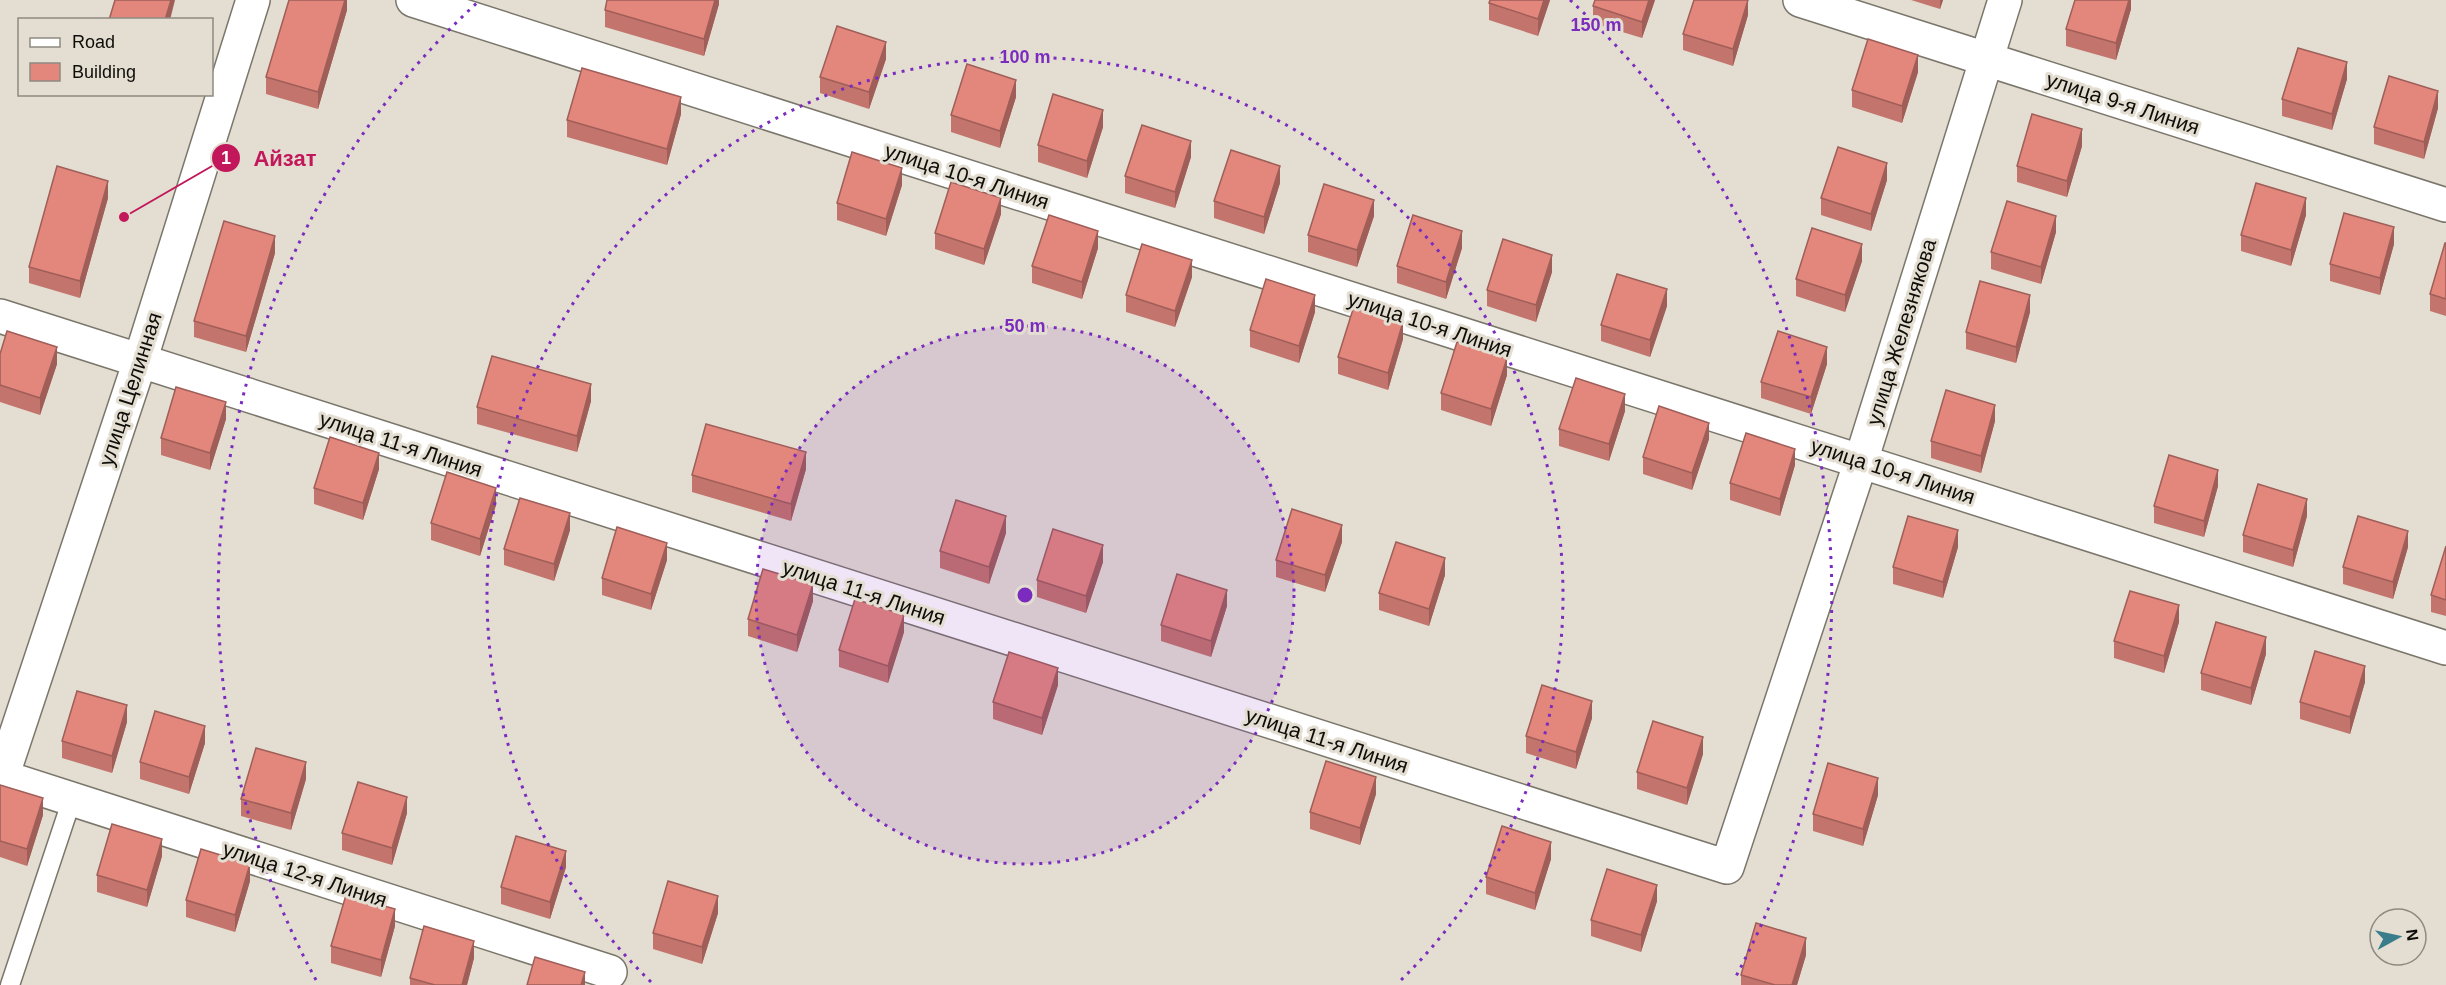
<svg xmlns="http://www.w3.org/2000/svg" width="2446" height="985" viewBox="0 0 2446 985" font-family="Helvetica,sans-serif">
<style>
.lines{fill:none;stroke-linecap:round;stroke-linejoin:round}
.service-casing{stroke:#7b766b;stroke-width:21}
.minor-casing{stroke:#7b766b;stroke-width:36}
.service{stroke:#fff;stroke-width:18}
.minor{stroke:#fff;stroke-width:33}
.wall{fill:#c3746c}
.shaded-wall{fill:#9f5e58}
.building{fill:#e3877d;stroke:#9f5e58;stroke-width:1.5}
.ring{fill:none;stroke:#7b2cbf;stroke-width:3;stroke-dasharray:3 6}
.labels{text-anchor:middle;dominant-baseline:central;stroke-width:6;stroke-linejoin:round;paint-order:stroke}
.street-label{font-size:21px;fill:#0f0d09;stroke:#e3ded1}
.centre{fill:#7b2cbf;stroke:#e3ded1;stroke-width:3}
.ring-label{font-size:18px;text-anchor:middle;font-weight:bold;fill:#7b2cbf;stroke:#e3ded1;stroke-width:6;stroke-linejoin:round;paint-order:stroke}
.leader{fill:none;stroke:#c2185b;stroke-width:2}
.callout-dot{fill:#c2185b;stroke:#e3ded1;stroke-width:2}
.mark-label{font-size:18px;text-anchor:middle;font-weight:bold;fill:#fff}
.callout-label{font-size:22px;text-anchor:middle;font-weight:bold;fill:#c2185b;stroke:#e3ded1;stroke-width:6;stroke-linejoin:round;paint-order:stroke}
</style>
<rect width="100%" height="100%" fill="#e3ded1"/>
<g class="lines">
<!-- service casing -->
<g class="service-casing">
<path id="service" d="M10 985 72 799"/>
</g>
<!-- minor casing -->
<g class="minor-casing">
<path id="minor" d="M413 0 2446 648
M1800 0 2446 205
M0 316 1727 867 1861 461 2005 0
M0 776 610 972
M2 777 140 361 253 0"/>
</g>
<!-- service -->
<use href="#service" class="service"/>
<!-- minor -->
<use href="#minor" class="minor"/>
</g>
<!-- wall -->
<path class="wall" d="M347 0V10L318 109 266 94V77Z
M719 0V4L704 56 605 27V10Z
M1550 0 1538 36 1489 20V3Z
M1595 0H1655L1642 38 1593 23V6Z
M1911 0H1943L1940 9Z
M2131 0V9L2116 60 2066 46V29Z
M1748 15 1733 66 1683 50V34Z
M886 59 869 109 820 93V77Z
M1918 72 1902 123 1852 107V90Z
M2347 79 2332 130 2282 116V99Z
M1016 97 1000 148 951 132V115Z
M2438 108 2424 159 2374 144V127Z
M681 114 667 165 567 137V120Z
M1103 127 1087 178 1038 162V145Z
M2082 146 2067 197 2017 182V166Z
M1191 157 1175 208 1125 193V176Z
M1887 180 1871 231 1821 215V198Z
M1280 183 1264 234 1214 218V201Z
M902 185 886 236 837 220V203Z
M108 198 80 298 29 283V267Z
M1001 214 984 265 935 249V233Z
M2306 215 2291 266 2241 251V235Z
M1374 216 1357 267 1308 252V235Z
M2056 232 2041 284 1991 269V252Z
M2446 243V316L2430 311V294Z
M2394 244 2380 295 2330 281V264Z
M1098 248 1082 299 1032 283V266Z
M1462 248 1446 299 1397 283V266Z
M275 253 246 352 194 337V321Z
M1862 261 1845 312 1796 296V279Z
M1552 272 1536 322 1487 306V290Z
M1192 277 1175 327 1126 312V295Z
M1667 306 1650 357 1601 341V325Z
M1315 312 1299 363 1250 347V330Z
M2030 312 2016 363 1966 349V332Z
M1403 339 1388 390 1338 374V357Z
M0 354 57 364 40 415 0 402Z
M1827 364 1811 414 1761 398V382Z
M1507 375 1491 426 1441 410V393Z
M591 401 577 452 477 424V407Z
M1625 411 1609 461 1559 446V429Z
M226 419 210 470 161 455V438Z
M1995 421 1981 473 1931 458V441Z
M1709 439 1692 490 1643 474V457Z
M1795 465 1780 516 1730 500V483Z
M379 469 363 520 314 504V488Z
M806 469 791 521 692 492V475Z
M2218 486 2204 537 2154 523V506Z
M496 505 480 556 431 540V523Z
M2307 516 2293 567 2243 552V535Z
M570 530 554 581 504 565V549Z
M1006 533 989 584 940 568V551Z
M1342 542 1325 592 1276 577V560Z
M2446 546V616L2431 612V595Z
M1958 547 1943 598 1893 584V567Z
M2408 547 2393 599 2343 584V567Z
M667 560 651 610 602 595V578Z
M1103 562 1086 613 1037 597V580Z
M1445 575 1429 626 1379 610V593Z
M813 601 797 652 748 636V619Z
M1227 606 1211 657 1161 641V625Z
M2179 622 2164 673 2114 658V641Z
M904 632 888 683 839 667V650Z
M2266 654 2251 705 2201 690V673Z
M2365 682 2350 734 2300 719V702Z
M1058 685 1042 735 993 719V702Z
M1592 718 1576 769 1526 753V736Z
M127 722 112 773 62 758V741Z
M205 743 189 794 140 779V762Z
M1703 754 1687 805 1637 789V772Z
M306 779 291 830 241 816V799Z
M0 785 43 815 27 866 0 857Z
M1376 794 1360 845 1310 829V812Z
M1878 795 1863 846 1813 831V814Z
M407 813 392 865 342 850V833Z
M162 856 147 907 97 892V875Z
M1551 859 1535 910 1486 894V877Z
M566 867 550 919 501 904V887Z
M250 881 235 932 186 917V900Z
M1657 901 1641 952 1591 936V920Z
M718 913 702 964 653 949V933Z
M395 926 381 977 331 963V946Z
M1806 955 1797 985H1741V975Z
M474 958 467 985H410V978Z"/>
<!-- shaded-wall -->
<path class="shaded-wall" d="M171 0H175L170 20H165Z
M345 0H347V10L318 109V92Z
M715 0H719V4L704 56V39Z
M1544 0H1550L1538 36V19Z
M1649 0H1655L1642 38V22Z
M1748 0V15L1733 66V49Z
M1940 0H1943L1940 9Z
M2129 0H2131V9L2116 60V43Z
M886 42V59L869 109V92Z
M1918 55V72L1902 123V106Z
M2347 62V79L2332 130V114Z
M1016 80V97L1000 148V131Z
M2438 91V108L2424 159V142Z
M681 97V114L667 165V149Z
M1103 110V127L1087 178V161Z
M2082 129V146L2067 197V181Z
M1191 141V157L1175 208V192Z
M1887 163V180L1871 231V214Z
M1280 166V183L1264 234V217Z
M902 168V185L886 236V219Z
M108 181V198L80 298V281Z
M1001 198V214L984 265V249Z
M2306 198V215L2291 266V250Z
M1374 200V216L1357 267V250Z
M2056 216V232L2041 284V267Z
M2394 227V244L2380 295V278Z
M1098 231V248L1082 299V282Z
M1462 231V248L1446 299V282Z
M275 236V253L246 352V336Z
M1862 244V261L1845 312V295Z
M1552 255V272L1536 322V305Z
M1192 260V277L1175 327V311Z
M1667 289V306L1650 357V340Z
M1315 295V312L1299 363V346Z
M2030 295V312L2016 363V347Z
M1403 322V339L1388 390V373Z
M57 347V364L40 415V398Z
M1827 347V364L1811 414V397Z
M1507 358V375L1491 426V409Z
M591 384V401L577 452V436Z
M1625 394V411L1609 461V444Z
M226 402V419L210 470V453Z
M1995 405V421L1981 473V456Z
M1709 423V439L1692 490V473Z
M1795 449V465L1780 516V499Z
M806 452V469L791 521V504Z
M379 453V469L363 520V503Z
M2218 470V486L2204 537V521Z
M496 488V505L480 556V539Z
M2307 499V516L2293 567V550Z
M570 513V530L554 581V564Z
M1006 516V533L989 584V567Z
M1342 525V542L1325 592V575Z
M1958 530V547L1943 598V582Z
M2408 531V547L2393 599V582Z
M667 543V560L651 610V594Z
M1103 545V562L1086 613V596Z
M1445 558V575L1429 626V609Z
M813 584V601L797 652V635Z
M1227 590V606L1211 657V641Z
M2179 605V622L2164 673V656Z
M904 615V632L888 683V666Z
M2266 637V654L2251 705V688Z
M2365 666V682L2350 734V717Z
M1058 668V685L1042 735V718Z
M1592 701V718L1576 769V752Z
M127 705V722L112 773V756Z
M205 726V743L189 794V777Z
M1703 737V754L1687 805V788Z
M306 762V779L291 830V813Z
M1376 777V794L1360 845V828Z
M1878 778V795L1863 846V829Z
M407 797V813L392 865V848Z
M43 798V815L27 866V849Z
M162 839V856L147 907V890Z
M1551 842V859L1535 910V893Z
M566 851V867L550 919V902Z
M250 864V881L235 932V915Z
M1657 885V901L1641 952V935Z
M718 896V913L702 964V947Z
M395 909V926L381 977V960Z
M1806 938V955L1797 985H1792Z
M474 941V958L467 985H462Z
M585 972V985H581Z"/>
<!-- building -->
<path class="building" d="M115 0H171L165 20H109Z
M289 0H345L318 92 266 77Z
M607 0H715L704 39 605 10Z
M1490 0H1544L1538 19 1489 3Z
M1595 0H1649L1642 22 1593 6Z
M1694 0H1748L1733 49 1683 34Z
M2075 0H2129L2116 43 2066 29Z
M837 26 886 42 869 92 820 77Z
M1868 39 1918 55 1902 106 1852 90Z
M2298 48 2347 62 2332 114 2282 99Z
M967 64 1016 80 1000 131 951 115Z
M582 68 681 97 667 149 567 120Z
M2389 76 2438 91 2424 142 2374 127Z
M1053 94 1103 110 1087 161 1038 145Z
M2032 114 2082 129 2067 181 2017 166Z
M1142 125 1191 141 1175 192 1125 176Z
M1838 147 1887 163 1871 214 1821 198Z
M1231 150 1280 166 1264 217 1214 201Z
M852 152 902 168 886 219 837 203Z
M57 166 108 181 80 281 29 267Z
M951 182 1001 198 984 249 935 233Z
M2256 183 2306 198 2291 250 2241 235Z
M1324 184 1374 200 1357 250 1308 235Z
M2007 201 2056 216 2041 267 1991 252Z
M2344 213 2394 227 2380 278 2330 264Z
M1049 215 1098 231 1082 282 1032 266Z
M1413 215 1462 231 1446 282 1397 266Z
M224 221 275 236 246 336 194 321Z
M1812 228 1862 244 1845 295 1796 279Z
M1503 239 1552 255 1536 305 1487 290Z
M2445 243H2446V299L2430 294Z
M1142 244 1192 260 1175 311 1126 295Z
M1617 274 1667 289 1650 340 1601 325Z
M1266 279 1315 295 1299 346 1250 330Z
M1980 281 2030 295 2016 347 1966 332Z
M1354 306 1403 322 1388 373 1338 357Z
M7 331 57 347 40 398 0 385V354Z
M1778 331 1827 347 1811 397 1761 382Z
M1457 342 1507 358 1491 409 1441 393Z
M492 356 591 384 577 436 477 407Z
M1576 378 1625 394 1609 444 1559 429Z
M176 387 226 402 210 453 161 438Z
M1946 390 1995 405 1981 456 1931 441Z
M1659 406 1709 423 1692 473 1643 457Z
M706 424 806 452 791 504 692 475Z
M1746 433 1795 449 1780 499 1730 483Z
M330 437 379 453 363 503 314 488Z
M2169 455 2218 470 2204 521 2154 506Z
M447 472 496 488 480 539 431 523Z
M2258 484 2307 499 2293 550 2243 535Z
M520 498 570 513 554 564 504 549Z
M956 500 1006 516 989 567 940 551Z
M1292 509 1342 525 1325 575 1276 560Z
M1908 516 1958 530 1943 582 1893 567Z
M2358 516 2408 531 2393 582 2343 567Z
M617 527 667 543 651 594 602 578Z
M1053 529 1103 545 1086 596 1037 580Z
M1396 542 1445 558 1429 609 1379 593Z
M2446 546V600L2431 595Z
M763 569 813 584 797 635 748 619Z
M1177 574 1227 590 1211 641 1161 625Z
M2130 591 2179 605 2164 656 2114 641Z
M855 599 904 615 888 666 839 650Z
M2216 622 2266 637 2251 688 2201 673Z
M2315 651 2365 666 2350 717 2300 702Z
M1009 652 1058 668 1042 718 993 702Z
M1542 685 1592 701 1576 752 1526 736Z
M77 691 127 705 112 756 62 741Z
M155 711 205 726 189 777 140 762Z
M1653 721 1703 737 1687 788 1637 772Z
M256 748 306 762 291 813 241 799Z
M1326 761 1376 777 1360 828 1310 812Z
M1828 763 1878 778 1863 829 1813 814Z
M358 782 407 797 392 848 342 833Z
M0 785 43 798 27 849 0 841Z
M112 824 162 839 147 890 97 875Z
M1502 826 1551 842 1535 893 1486 877Z
M516 836 566 851 550 902 501 887Z
M201 849 250 864 235 915 186 900Z
M1607 869 1657 885 1641 935 1591 920Z
M668 881 718 896 702 947 653 933Z
M346 895 395 909 381 960 331 946Z
M1756 923 1806 938 1792 985H1775L1741 975Z
M424 926 474 941 462 985H435L410 978Z
M535 957 585 972 581 985H527Z"/>
<!-- distance rings -->
<circle cx="1025" cy="595" r="269" fill="#7b2cbf" fill-opacity=".12"/>
<g class="ring">
<circle cx="1025" cy="595" r="269"/>
<path d="M651 982A538 538 0 1 1 1399 982"/>
<path d="M316 980A807 807 0 0 1 480 0M1570 0A807 807 0 0 1 1734 980"/>
</g>
<g class="labels">
<!-- street labels -->
<g class="street-label">
<text transform="translate(2123 103) rotate(18)">улица 9-я Линия</text>
<text transform="translate(967 176) rotate(18)">улица 10-я Линия</text>
<text transform="translate(1430 324) rotate(18)">улица 10-я Линия</text>
<text transform="translate(1901 332) rotate(-73)">улица Железнякова</text>
<text transform="translate(130 389) rotate(-72)">улица Целинная</text>
<text transform="translate(401 444) rotate(18)">улица 11-я Линия</text>
<text transform="translate(1893 471) rotate(18)">улица 10-я Линия</text>
<text transform="translate(864 592) rotate(18)">улица 11-я Линия</text>
<text transform="translate(1327 740) rotate(18)">улица 11-я Линия</text>
<text transform="translate(305 874) rotate(18)">улица 12-я Линия</text>
</g>
</g>
<circle cx="1025" cy="595" r="9" class="centre"/>
<g class="ring-label">
<text x="1596" y="31">150 m</text>
<text x="1025" y="63">100 m</text>
<text x="1025" y="332">50 m</text>
</g>
<!-- callouts -->
<path class="leader" d="M124 217L226 158"/>
<g class="callout-dot">
<circle cx="124" cy="217" r="6"/>
<circle cx="226" cy="158" r="15"/>
</g>
<g class="mark-label">
<text x="226" y="164">1</text>
</g>
<g class="callout-label">
<text x="285" y="166">Айзат</text>
</g>
<!-- legend -->
<rect x="18" y="18" width="195" height="78" fill="#e3ded1" stroke="#8e8a81" stroke-width="1.5"/>
<rect x="30" y="38" width="30" height="9" fill="#ffffff" stroke="#8e8a81" stroke-width="1.5"/>
<text x="72" y="48" font-size="18" fill="#0f0d09">Road</text>
<rect x="30" y="63" width="30" height="18" fill="#e3877d" stroke="#8e8a81" stroke-width="1.5"/>
<text x="72" y="78" font-size="18" fill="#0f0d09">Building</text>
<!-- north arrow -->
<g transform="translate(2398 937) rotate(82)"><circle r="28" fill="#e3ded1" stroke="#8e8a81" stroke-width="1.5"/>
<path d="M0-4.5L10 22L0 15L-10 22Z" fill="#397d8c"/>
<text y="-9" font-size="16" font-weight="bold" text-anchor="middle" fill="#0f0d09">N</text>
</g>
</svg>
